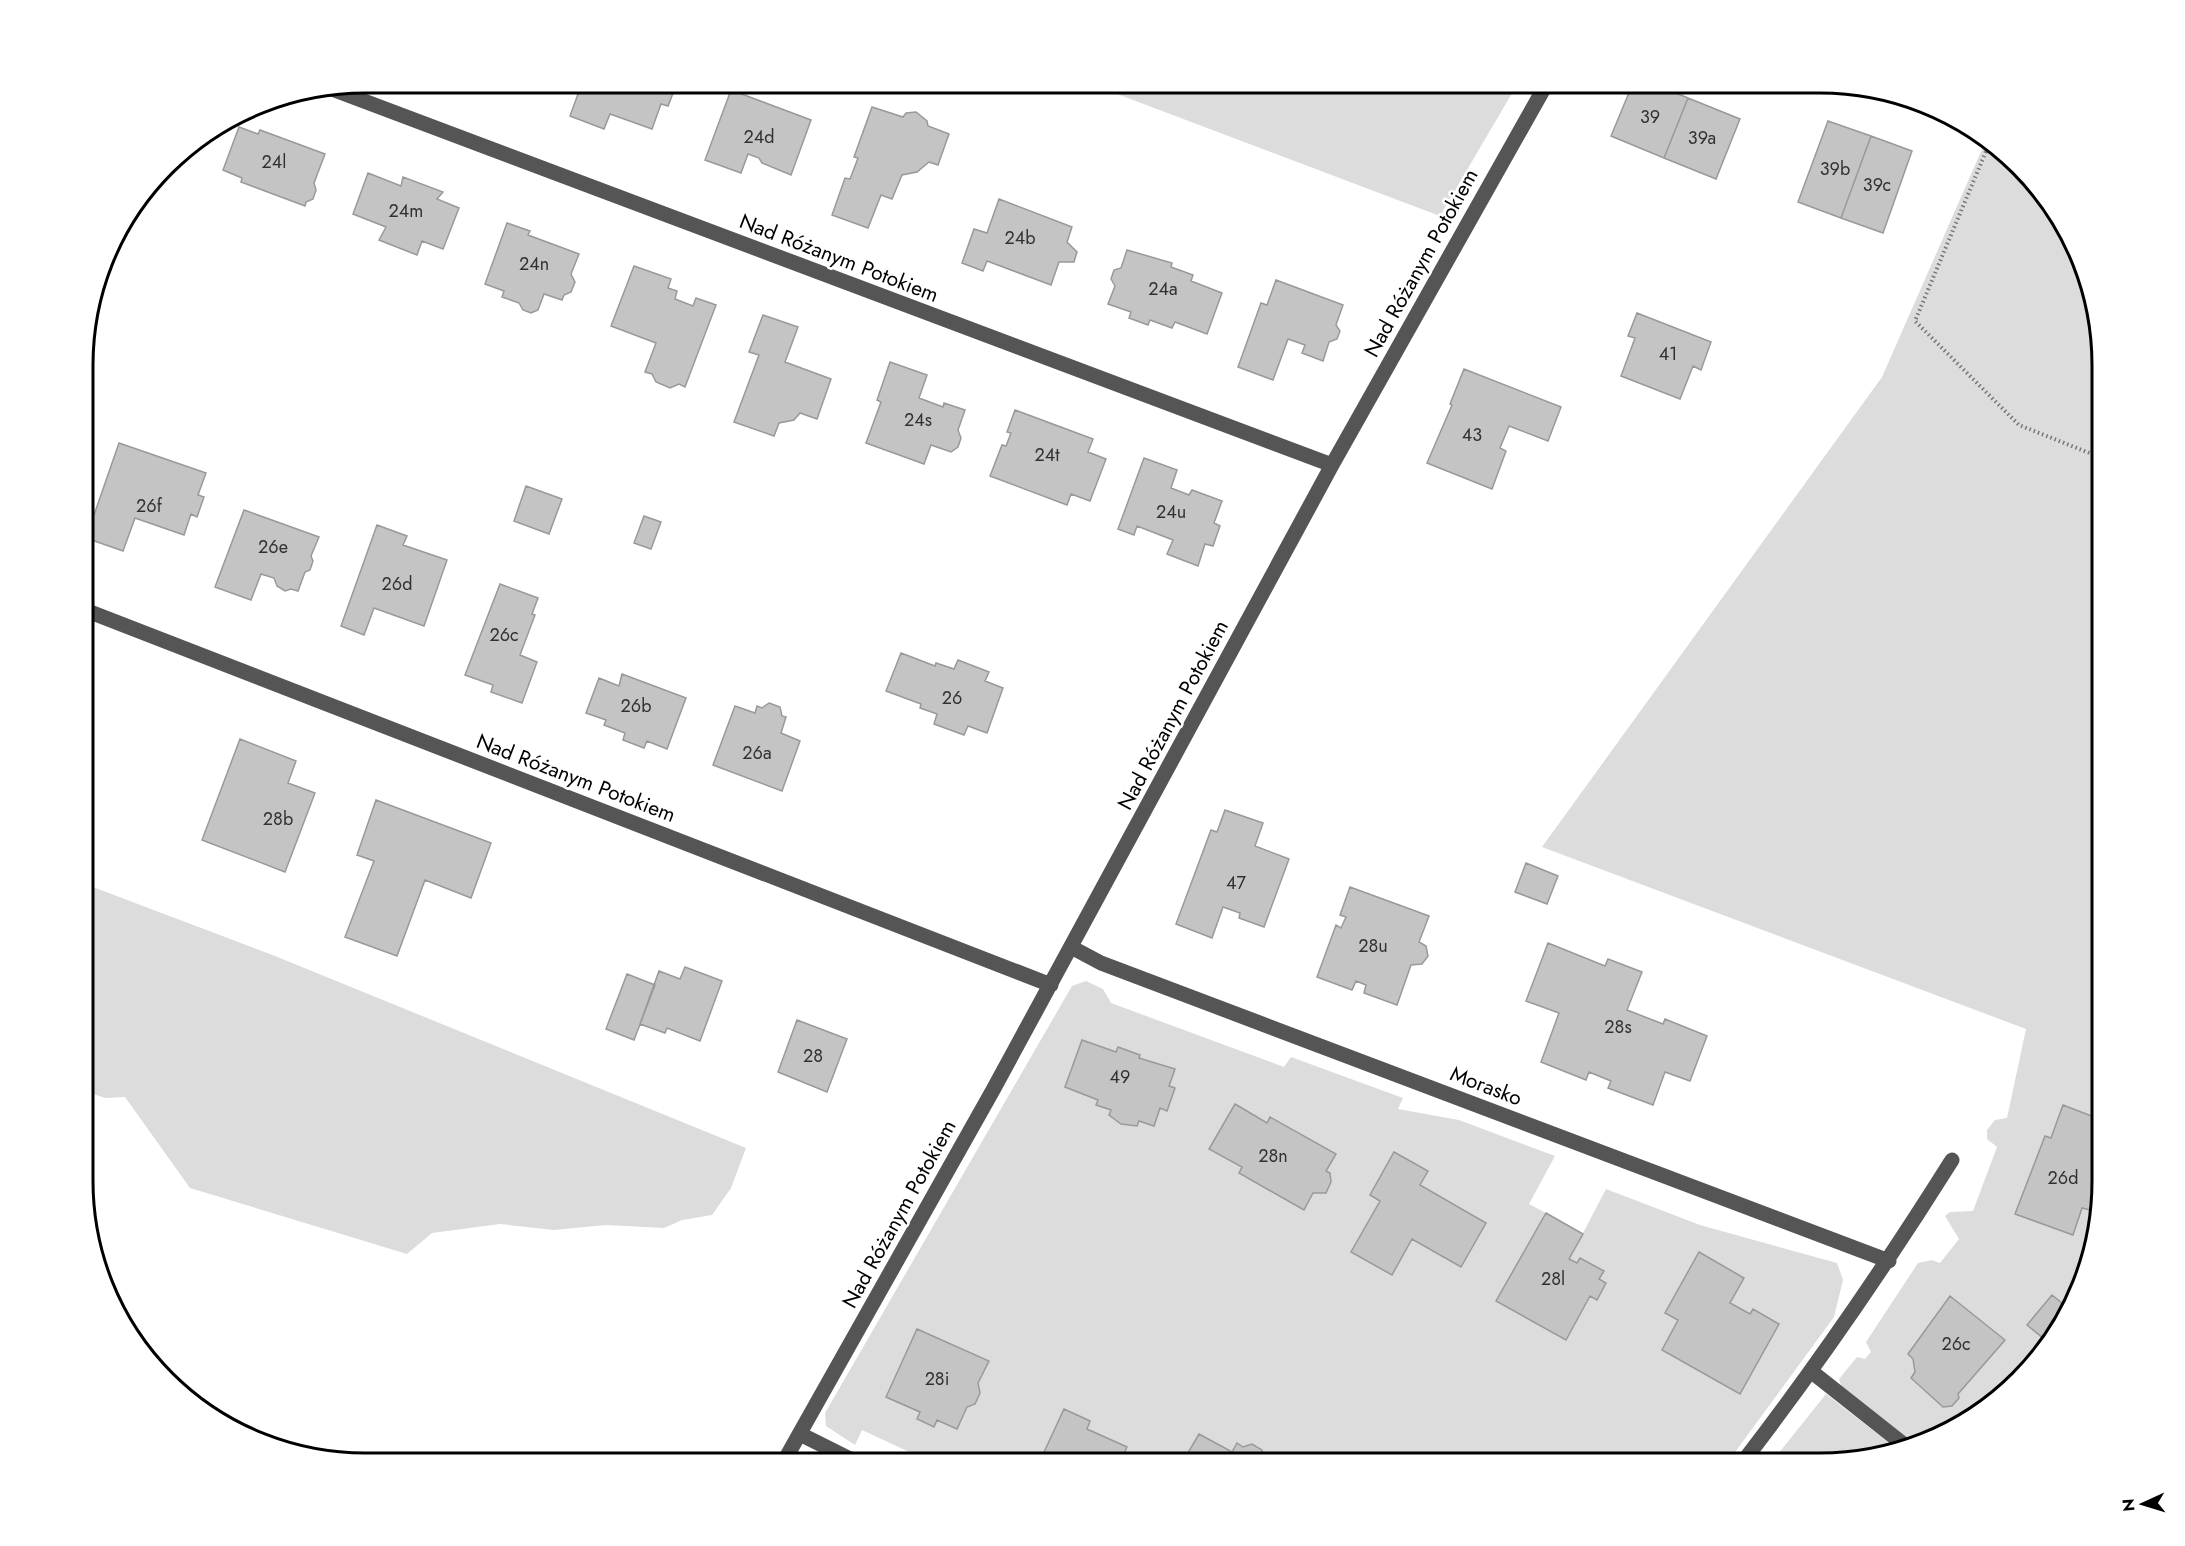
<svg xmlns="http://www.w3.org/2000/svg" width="2185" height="1546" viewBox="0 0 2185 1546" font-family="Jost,sans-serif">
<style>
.green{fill:#dcdcdc}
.building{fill:#c4c4c4;stroke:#999;stroke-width:1.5}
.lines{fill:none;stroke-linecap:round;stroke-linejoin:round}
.path{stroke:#777;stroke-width:4;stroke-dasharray:1.5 3;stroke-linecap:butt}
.minor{stroke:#555;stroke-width:15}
.labels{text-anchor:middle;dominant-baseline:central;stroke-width:5;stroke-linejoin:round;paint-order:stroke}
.number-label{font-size:18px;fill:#313131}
.street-label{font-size:21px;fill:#000;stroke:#fff}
.rim{fill:none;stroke:#000;stroke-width:3}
</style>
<rect width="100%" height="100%" fill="#fff"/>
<!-- green -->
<path class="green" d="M1088 83H1518L1440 216Z
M1987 138 2073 240 2102 347V1199L2087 1272 2044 1353 1945 1434 1912 1442 1842 1388 1839 1379 1857 1357 1865 1359 1871 1352 1866 1342 1918 1263 1932 1260 1940 1263 1959 1239 1945 1216 1950 1212 1973 1211 1997 1147 1987 1139V1130L1995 1120 2007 1118 2026 1029 1542 847 1882 377Z
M85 884 275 956 746 1148 731 1188 712 1215 682 1220 664 1228 606 1225 554 1230 500 1224 432 1233 407 1254 190 1188 125 1097 105 1098 85 1091Z
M1086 981 1103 989 1111 1003 1284 1067 1291 1057 1403 1098 1398 1109 1459 1120 1555 1156 1529 1204 1583 1233 1606 1189 1700 1225 1837 1263 1843 1280 1834 1317 1727 1463H933L862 1430 855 1445 826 1426 825 1413 1072 986Z
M1826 1394 1893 1446 1820 1463H1784L1786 1460 1778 1454Z"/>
<!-- building -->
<path class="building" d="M582 83H677L668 106 661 104 652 129 610 114 604 129 570 116Z
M1633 83H1651L1688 98 1664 158 1611 136Z
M731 90 811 120 791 175 762 163 759 158 748 154 741 173 705 160Z
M1688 98 1740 119 1716 179 1664 158Z
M872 107 903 117 906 113 916 112 927 121 928 126 949 134 938 165 929 162 917 172 902 175 892 199 881 195 868 228 832 215 845 178 850 179 858 158 854 157Z
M1828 121 1871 136 1841 218 1798 202Z
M239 127 258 134 260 130 325 154 314 183 316 190 313 199 306 202 305 206 241 182 242 178 223 170Z
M1871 136 1912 151 1883 233 1841 218Z
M368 173 401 186 403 177 443 192 437 199 459 208 443 249 422 241 417 255 379 240 386 227 353 214Z
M999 199 1072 227 1067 242 1077 252 1074 262H1059L1051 285 987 261 983 271 962 263 974 229 987 233Z
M507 223 530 231 528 235 579 254 571 274 575 282 571 292 564 295 562 300 544 294 538 310 531 313 523 310 519 303 502 297 504 291 485 284Z
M1127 250 1172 263 1171 267 1193 275 1191 281 1222 293 1207 334 1175 322 1172 328 1150 320 1148 325 1129 318 1131 312 1108 304 1115 286 1111 279 1114 270 1121 268Z
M634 266 671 279 668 288 677 291 675 299 693 306 696 298 716 305 685 387 679 384 670 388 656 382 652 374 645 372 656 343 611 326Z
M1276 280 1343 305 1336 325 1340 331 1337 339 1329 342 1323 361 1302 353 1305 345 1288 339 1273 380 1238 367 1261 303 1267 305Z
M1637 313 1711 342 1701 370 1693 366 1680 399 1621 376 1635 338 1628 336Z
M763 315 798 327 785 362 831 379 817 419 800 413 794 420 779 423 774 436 734 422 759 355 749 352Z
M890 362 927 375 919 398 943 407 944 403 965 410 958 430 961 438 958 447 951 452 931 445 924 464 866 443 881 402 877 400Z
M1464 369 1561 407 1548 441 1509 426 1500 448 1506 451 1492 489 1427 463 1452 405 1450 404Z
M1015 410 1093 439 1088 452 1106 459 1090 501 1071 494 1067 505 990 476 1002 445 1006 446 1011 433 1007 432Z
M119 443 206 473 198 495 204 497 197 517 191 514 184 535 135 518 123 551 86 538Z
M1144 458 1177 470 1171 488 1189 495 1192 490 1222 501 1214 523 1220 526 1213 546 1205 544 1198 566 1167 554 1173 540 1137 526 1134 535 1118 529Z
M526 486 562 499 549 534 514 521Z
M244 510 319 537 311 556 313 561 310 570 305 572 298 591 291 589 285 591 277 586 274 578 261 574 251 600 215 587Z
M644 516 661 522 651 549 634 543Z
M377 525 407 536 403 545 447 560 424 626 374 608 364 635 341 626Z
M500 584 538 598 532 614 535 615 520 655 537 662 522 703 491 692 493 685 465 675Z
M901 653 935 666 936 663 954 669 958 660 989 672 985 681 1003 688 987 733 968 726 964 735 934 724 937 714 920 708 921 704 886 691Z
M622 674 686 698 667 749 647 741 644 748 623 740 625 733 604 725 606 720 586 713 599 678 619 686Z
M769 703 780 707 782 716 786 717 781 733 800 741 782 791 713 765 735 706 755 713 757 706 762 708Z
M240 739 296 761 288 783 315 793 285 872 202 840Z
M376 800 491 843 471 898 425 880 397 956 345 937 374 861 357 855Z
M1225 810 1263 823 1255 846 1289 859 1264 927 1239 918 1240 913 1223 907 1212 938 1176 924 1211 830 1217 832Z
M1526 863 1558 876 1547 904 1515 892Z
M1350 887 1429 916 1419 942 1426 946 1428 956 1422 964 1411 965 1397 1005 1364 993 1366 985 1356 981 1352 990 1317 977 1336 925 1341 928 1346 917 1340 915Z
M1548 943 1605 966 1608 959 1642 972 1627 1010 1663 1024 1665 1019 1707 1036 1690 1081 1665 1072 1653 1105 1608 1088 1611 1081 1589 1072 1586 1080 1541 1062 1559 1013 1526 1001Z
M685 967 722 981 700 1041 667 1028 665 1033 640 1024 659 971 680 979Z
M627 974 655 985 634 1040 606 1029Z
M797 1020 847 1039 827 1092 778 1072Z
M1082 1040 1116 1052 1118 1047 1140 1055 1139 1058 1175 1069 1169 1086 1175 1088 1167 1111 1160 1108 1154 1126 1139 1121 1137 1126 1121 1124 1109 1115 1111 1110 1096 1105 1098 1100 1065 1087Z
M1235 1104 1267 1123 1270 1117 1336 1154 1326 1171 1330 1173 1331 1182 1326 1193H1313L1304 1210 1239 1173 1242 1167 1209 1149Z
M2063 1105 2102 1120V1139L2096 1155 2102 1158 2091 1185 2098 1188 2101 1194 2096 1207 2090 1210 2082 1208 2073 1235 2015 1214 2045 1136 2051 1138Z
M1394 1152 1428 1171 1420 1185 1486 1223 1461 1267 1412 1239 1392 1275 1351 1252 1380 1201 1370 1195Z
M1546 1213 1583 1234 1569 1259 1577 1263 1580 1258 1604 1271 1599 1279 1606 1283 1597 1300 1590 1296 1566 1340 1496 1301Z
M1699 1252 1744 1278 1730 1303 1750 1314 1753 1309 1779 1324 1740 1394 1662 1350 1678 1320 1665 1313Z
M2052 1295 2068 1308 2049 1343 2027 1325Z
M1950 1296 2005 1340 1958 1394 1959 1398 1952 1406 1943 1407 1911 1378 1915 1372 1913 1359 1908 1354Z
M917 1329 989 1361 978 1383 980 1393 975 1404 967 1407 957 1429 937 1420 934 1427 917 1419 920 1412 886 1397Z
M1064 1409 1090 1421 1087 1429 1127 1447 1120 1463H1039Z
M1199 1434 1232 1452 1237 1443 1243 1447 1252 1444 1262 1450 1264 1458 1270 1462 1182 1463Z"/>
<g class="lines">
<!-- path -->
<path class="path" d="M1981 135 1987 149 1915 321 2019 425 2102 458"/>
<!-- minor -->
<path class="minor" d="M332 89 1332 465
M85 610 1051 985
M1071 947 1101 963 1889 1261
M1812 1372 1903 1444
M800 1434 858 1463
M783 1463 993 1090 1332 465 1547 83
M1742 1463C1817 1366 1886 1265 1952 1160"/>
</g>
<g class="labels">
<!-- number labels -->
<g class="number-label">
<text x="1650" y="117">39</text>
<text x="759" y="137">24d</text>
<text x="1702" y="138">39a</text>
<text x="274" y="162">24l</text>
<text x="1835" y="169">39b</text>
<text x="1877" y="185">39c</text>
<text x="406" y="211">24m</text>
<text x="1020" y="238">24b</text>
<text x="534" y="264">24n</text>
<text x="1163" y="289">24a</text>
<text x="1668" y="354">41</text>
<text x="918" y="420">24s</text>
<text x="1472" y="435">43</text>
<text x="1047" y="455">24t</text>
<text x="149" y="506">26f</text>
<text x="1171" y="512">24u</text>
<text x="273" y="547">26e</text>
<text x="397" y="584">26d</text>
<text x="504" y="635">26c</text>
<text x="952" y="698">26</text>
<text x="636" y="706">26b</text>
<text x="757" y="753">26a</text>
<text x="278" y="819">28b</text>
<text x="1236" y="883">47</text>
<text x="1373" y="946">28u</text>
<text x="1618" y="1027">28s</text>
<text x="813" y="1056">28</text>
<text x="1120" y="1077">49</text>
<text x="1273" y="1156">28n</text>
<text x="2063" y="1178">26d</text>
<text x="1553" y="1279">28l</text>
<text x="1956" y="1344">26c</text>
<text x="937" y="1379">28i</text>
</g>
<!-- street labels -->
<g class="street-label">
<text transform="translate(839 258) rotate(21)">Nad Różanym Potokiem</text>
<text transform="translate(1421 263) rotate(-61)">Nad Różanym Potokiem</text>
<text transform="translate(1173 715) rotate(-62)">Nad Różanym Potokiem</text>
<text transform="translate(576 778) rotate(21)">Nad Różanym Potokiem</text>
<text transform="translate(1486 1086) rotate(21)">Morasko</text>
<text transform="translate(899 1214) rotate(-61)">Nad Różanym Potokiem</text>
</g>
</g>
<!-- crop -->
<path d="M0 0H2185V1546H0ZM365 93H1820A272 272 0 0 1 2092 365V1181A272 272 0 0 1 1820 1453H365A272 272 0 0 1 93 1181V365A272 272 0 0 1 365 93Z" fill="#fff" fill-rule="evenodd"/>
<path class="rim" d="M365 93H1820A272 272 0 0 1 2092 365V1181A272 272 0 0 1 1820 1453H365A272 272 0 0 1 93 1181V365A272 272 0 0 1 365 93Z"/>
<!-- north arrow -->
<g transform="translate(2143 1504) rotate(266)" stroke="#ffffff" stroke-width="4.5" paint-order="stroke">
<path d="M0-4.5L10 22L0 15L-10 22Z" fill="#000000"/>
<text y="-9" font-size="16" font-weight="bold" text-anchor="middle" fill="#000000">N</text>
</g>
</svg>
